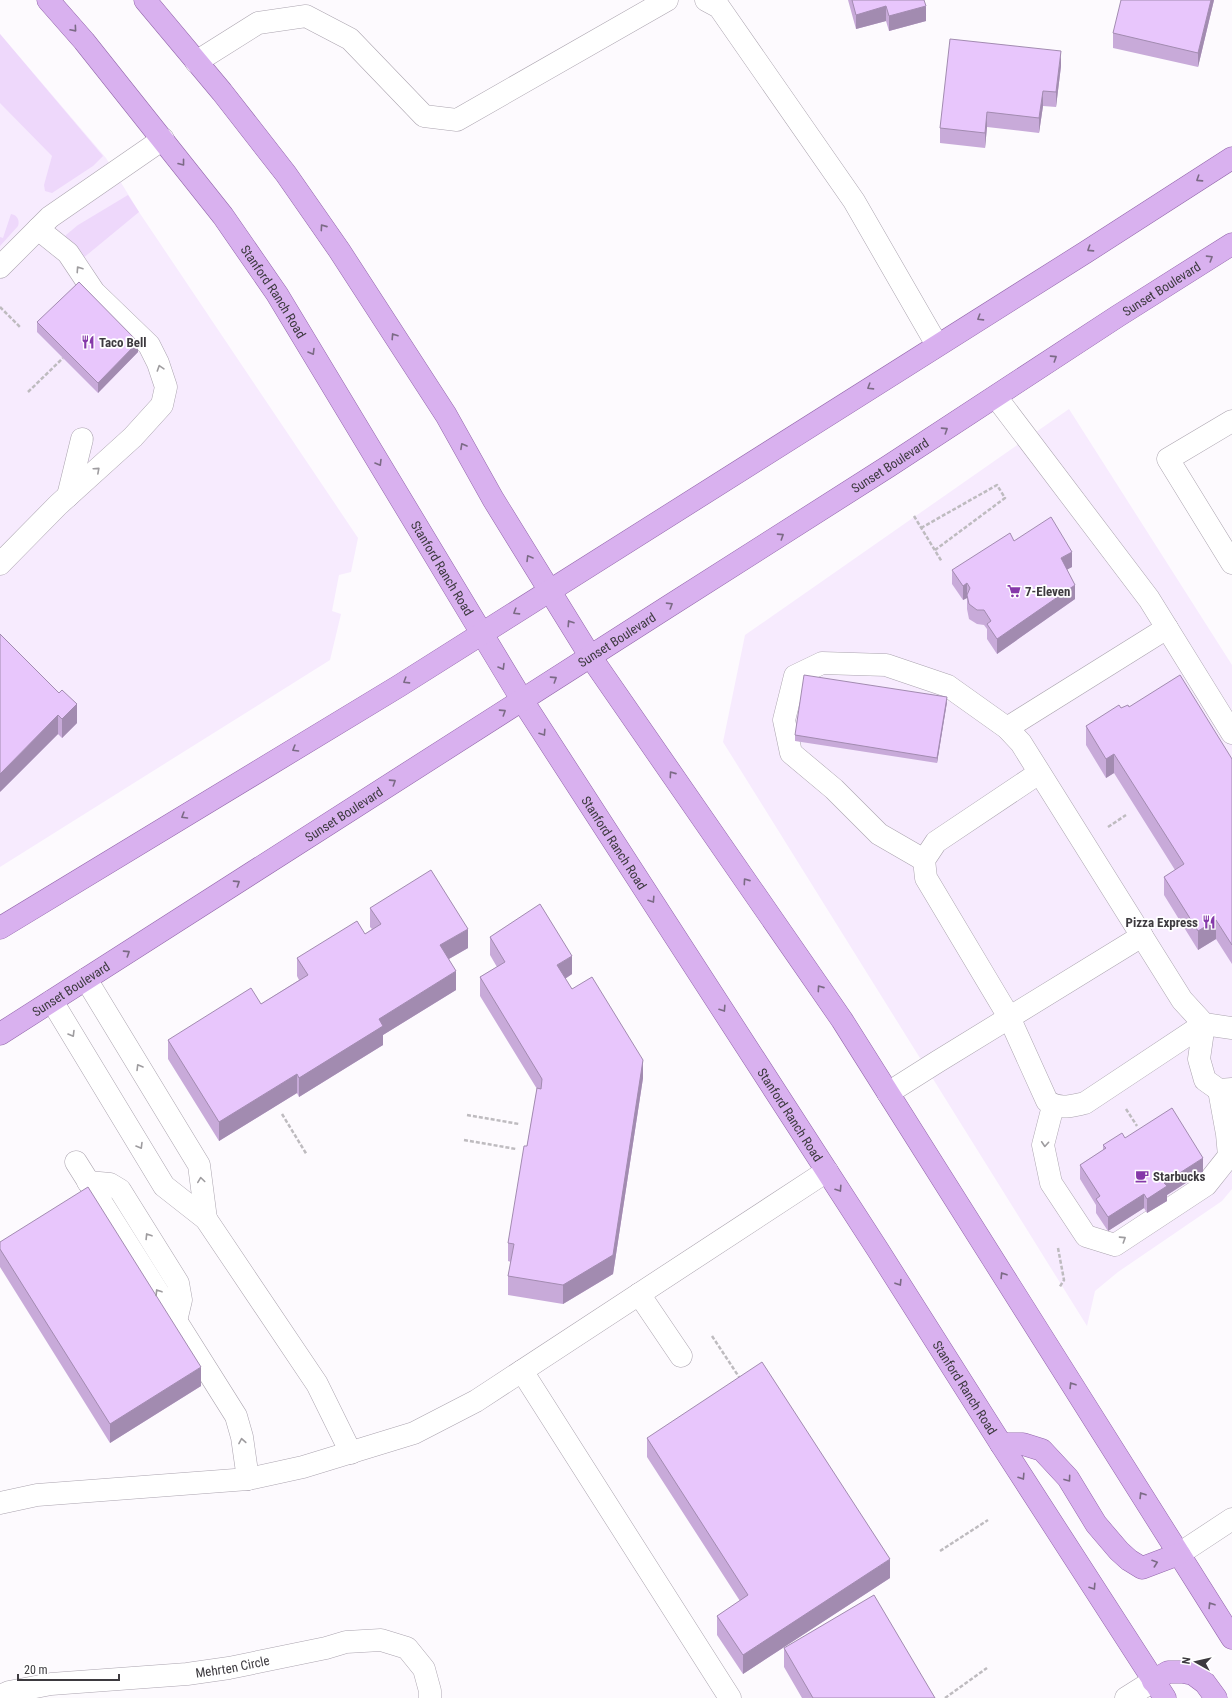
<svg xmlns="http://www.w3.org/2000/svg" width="1232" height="1698" viewBox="0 0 1232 1698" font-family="'Roboto Condensed',sans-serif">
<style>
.built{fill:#f7ebfe}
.green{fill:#eed8fb}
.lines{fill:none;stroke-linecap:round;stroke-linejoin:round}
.minor-casing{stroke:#aba4af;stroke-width:23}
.major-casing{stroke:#9266aa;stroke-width:23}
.path{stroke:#bebbbf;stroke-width:2.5;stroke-dasharray:4 2;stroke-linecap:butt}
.minor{stroke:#fff;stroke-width:22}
.major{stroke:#d9b1ef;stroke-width:22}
.wall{fill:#c8aad9}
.shaded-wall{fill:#a28bb0}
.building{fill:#e8c6fc;stroke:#a28bb0}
.oneway{stroke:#7b6a85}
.oneway2{stroke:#9e9c9f}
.labels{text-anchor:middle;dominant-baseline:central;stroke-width:3.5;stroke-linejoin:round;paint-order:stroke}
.street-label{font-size:13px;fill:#3d3a3f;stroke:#fff}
.poi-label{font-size:13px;font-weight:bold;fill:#3d3a3f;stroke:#fff;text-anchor:start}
</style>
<rect width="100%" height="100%" fill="#fdfafe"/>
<!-- built -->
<path class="built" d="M0 34 106 158 139 212 358 538 351 572 339 575 332 611 341 614 330 660 0 867Z
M1069 409 1232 665V1189L1222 1201 1118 1272 1095 1291 1087 1326 723 742 745 635Z"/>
<!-- green -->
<path class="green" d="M0 34 103 156 93 166 52 193 45 191 44 185 52 156 0 103Z
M128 195 139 212 82 259 65 237 66 235 78 225Z
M11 214C17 215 20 220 18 226L0 246V237L3 238Z"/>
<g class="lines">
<!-- minor casing -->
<g class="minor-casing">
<g id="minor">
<path d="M706 0 719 7 854 201 937 345"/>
<path d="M196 62 258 23 306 16 350 39 424 116 457 120 667 0"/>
<path d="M0 267 50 217 163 139"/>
<path d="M996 397 1149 599 1232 733"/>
<path d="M1232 421 1168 459 1232 563"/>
<path d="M68 496 82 439"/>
<path d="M0 564 58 505 133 437 162 405 166 387 158 363 149 345 94 292 68 253 38 229"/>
<path d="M1007 728 1167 628"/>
<path d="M1039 773 936 842 924 860 926 878 1009 1017 1047 1101C1059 1110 1071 1106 1085 1103L1204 1024"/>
<path d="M924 860 879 834 834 789 791 753 784 720 795 676 822 663 886 665 948 686 1007 728 1021 743 1182 1000 1204 1024 1232 1028"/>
<path d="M86 979 199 1165 206 1219"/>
<path d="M52 1001 164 1186 206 1219 317 1384 351 1453"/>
<path d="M1204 1024 1199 1059 1205 1080 1219 1090 1232 1089"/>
<path d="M888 1093 937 1062 1142 936"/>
<path d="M1053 1106 1043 1145 1051 1183 1086 1236 1115 1245 1206 1185 1229 1156 1227 1134 1219 1090"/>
<path d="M76 1162 236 1416 242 1437 248 1479"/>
<path d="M88 1182 110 1184 120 1190 178 1283 181 1300 176 1321"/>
<path d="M639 1294 681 1356"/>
<path d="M522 1371 730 1698"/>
<path d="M0 1503 37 1495 248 1479 303 1467 414 1433 476 1401 827 1171"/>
<path d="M1179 1554 1232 1519"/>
<path id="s1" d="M0 1696 9 1692 51 1684 187 1674 229 1668 326 1648 346 1642 381 1640 407 1648 424 1669 430 1691V1698"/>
<path d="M1126 1698 1153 1681"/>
</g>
</g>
<!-- major casing -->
<g class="major-casing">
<g id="major">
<path id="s2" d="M48 0 84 41 223 216 277 294 522 700 878 1250 1001 1444 1165 1698"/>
<path d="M145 0 222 92 286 174 339 250 446 415 493 499 590 656 842 1020 1232 1638"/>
<path d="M0 928 399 686 1086 252 1232 158"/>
<path id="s3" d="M0 1034 666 608 889 466 1118 316 1232 244"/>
<path d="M1001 1444H1023L1042 1450 1068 1478 1096 1524 1119 1551 1129 1560 1142 1568 1179 1554"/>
<path d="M1153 1681 1168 1672H1183L1193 1674 1205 1683 1216 1698"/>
</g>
</g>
<!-- path -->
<path class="path" d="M0 307 20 327
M28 392 63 358
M914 516 942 562
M921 528 997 485 1005 498 935 550
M1108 827 1126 815
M1126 1109 1137 1126
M282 1114 307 1155
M467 1115 519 1124
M464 1140 516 1149
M1058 1248 1064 1280 1059 1288
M712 1336 741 1380
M940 1551 988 1520
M945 1698 987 1668"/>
<!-- minor -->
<use href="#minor" class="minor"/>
<!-- major -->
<use href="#major" class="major"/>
</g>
<!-- wall -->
<path class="wall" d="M848 0H924L926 21 889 31 886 21 856 29Z
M1214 0 1198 67 1113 48V33Z
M1061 66 1056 107 1043 106 1039 133 987 127 985 148 940 143V128Z
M37 322 138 352 98 393 37 332Z
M1014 541 1072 567 1067 569 1075 599 997 654 987 639V629L984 625 977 624 969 619 967 609V598L963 600 952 584V570Z
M59 693 77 723 62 738 58 734 0 792Z
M947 702 937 763 795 741V735Z
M1129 707 1232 759V964L1216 939 1198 950 1164 895V877L1175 870 1114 773 1106 778 1086 745V726L1121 708Z
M370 908 468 948 449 959 456 990 383 1035V1045L299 1097 297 1093 219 1141 168 1059V1040L261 1004 299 980 297 976V958L365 934 372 929 370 927Z
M490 937 572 974 565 979 572 989 643 1078 613 1274 563 1304 508 1295V1276L511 1262 508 1261V1243L527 1146 537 1089 480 996V977L497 967 490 955Z
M1125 1138 1203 1172 1167 1195V1201L1147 1213 1144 1208 1108 1231 1096 1213V1205L1080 1179V1165L1103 1150V1145Z
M0 1242 201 1386 110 1443 0 1267Z
M647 1438 890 1578 743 1674 717 1635V1616L740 1601 647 1457Z
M784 1648 935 1698H802L784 1667Z"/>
<!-- shaded-wall -->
<path class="shaded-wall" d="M1211 0H1214L1198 67V53Z
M886 6V21L856 29V15Z
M926 6V21L889 31V16Z
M1061 51V66L1056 107V92Z
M1043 91V106L1039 133V118Z
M987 112V127L985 148V133Z
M138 342V352L98 393V383Z
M1072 552V567L1061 573V558Z
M967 583V598L963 600V586Z
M1075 585V599L997 654V639Z
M947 697V702L937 763V758Z
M77 704V723L62 738V719Z
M58 715V734L0 792V774Z
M1114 754V773L1106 778V759Z
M1216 920V939L1198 950V931Z
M468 929V948L440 964V945Z
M572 956V974L557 984V965Z
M456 971V990L383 1035V1045L299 1097V1078L379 1019Z
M643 1060V1078L613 1274 563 1304V1285Z
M297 1074V1093L219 1141V1122Z
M1203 1158V1172L1167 1195V1201L1147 1213V1199L1164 1183Z
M1144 1194V1208L1108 1231V1217Z
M201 1367V1386L110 1443V1424Z
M890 1559V1578L743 1674V1655Z"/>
<!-- building -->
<path class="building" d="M852 0H924L926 6 889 16 886 6 856 15Z
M1121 0H1211L1198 53 1113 33Z
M950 39 1061 51 1056 92 1043 91 1039 118 987 112 985 133 940 128Z
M79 282 138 342 98 383 37 322Z
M1051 517 1072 552 1061 558 1075 585 997 639 987 624 991 621 984 610H977L969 604 967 595 970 588 967 583 963 586 952 570 1010 533 1014 541Z
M0 634 59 693 62 690 77 704 62 719 58 715 0 774Z
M804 675 947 697 937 758 795 735Z
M1180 675 1232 759V945L1216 920 1198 931 1164 877 1184 864 1114 754 1106 759 1086 726 1119 705 1121 708 1128 705 1129 707Z
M431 870 468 929 440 945 456 971 379 1019 383 1026 299 1078 297 1074 219 1122 168 1040 251 988 261 1004 308 975 297 958 357 921 365 934 381 924 370 908Z
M540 904 572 956 557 965 572 989 592 977 643 1060 613 1255 563 1285 508 1276 514 1244 508 1243 524 1146H527L537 1088 541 1089 542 1079 480 977 505 962 490 937Z
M1172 1108 1203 1158 1164 1183 1167 1186 1147 1199 1144 1194 1108 1217 1096 1199 1100 1196 1080 1165 1106 1148 1103 1145 1122 1133 1125 1138Z
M88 1187 201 1367 110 1424 0 1249V1242Z
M762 1362 890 1559 743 1655 717 1616 748 1595 647 1438Z
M874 1595 935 1698H813L784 1648Z"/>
<!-- one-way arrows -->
<defs><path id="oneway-chevron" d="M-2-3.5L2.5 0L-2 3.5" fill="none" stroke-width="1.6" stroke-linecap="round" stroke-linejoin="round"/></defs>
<g class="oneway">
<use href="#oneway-chevron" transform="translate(74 29) rotate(49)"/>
<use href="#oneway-chevron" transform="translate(182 163) rotate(52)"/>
<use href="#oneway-chevron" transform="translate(1199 179) rotate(147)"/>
<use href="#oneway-chevron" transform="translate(323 227) rotate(-125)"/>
<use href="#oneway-chevron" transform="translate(1090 249) rotate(147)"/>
<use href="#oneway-chevron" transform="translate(1210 258) rotate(-32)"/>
<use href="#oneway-chevron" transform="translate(980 318) rotate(148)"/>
<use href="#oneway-chevron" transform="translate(394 336) rotate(-123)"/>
<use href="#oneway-chevron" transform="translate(312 352) rotate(59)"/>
<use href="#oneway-chevron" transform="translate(1054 358) rotate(-33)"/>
<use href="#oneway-chevron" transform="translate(870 387) rotate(148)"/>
<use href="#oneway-chevron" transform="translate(945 430) rotate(-33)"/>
<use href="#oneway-chevron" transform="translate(463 446) rotate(-119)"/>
<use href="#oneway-chevron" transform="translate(379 463) rotate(59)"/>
<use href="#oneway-chevron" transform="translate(781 536) rotate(-33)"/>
<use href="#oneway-chevron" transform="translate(529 558) rotate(-121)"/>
<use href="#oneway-chevron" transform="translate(670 605) rotate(-32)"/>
<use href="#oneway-chevron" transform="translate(516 612) rotate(148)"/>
<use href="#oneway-chevron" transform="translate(570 623) rotate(-123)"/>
<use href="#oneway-chevron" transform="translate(502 667) rotate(59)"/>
<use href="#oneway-chevron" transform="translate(554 679) rotate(-33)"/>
<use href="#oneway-chevron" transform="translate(406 681) rotate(148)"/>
<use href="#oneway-chevron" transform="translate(503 712) rotate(-33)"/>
<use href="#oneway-chevron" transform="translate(543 733) rotate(57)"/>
<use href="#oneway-chevron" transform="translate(295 749) rotate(149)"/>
<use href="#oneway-chevron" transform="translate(672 774) rotate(-125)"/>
<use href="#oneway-chevron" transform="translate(393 782) rotate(-33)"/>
<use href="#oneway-chevron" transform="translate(184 816) rotate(149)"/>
<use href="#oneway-chevron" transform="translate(746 881) rotate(-125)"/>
<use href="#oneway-chevron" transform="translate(237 883) rotate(-33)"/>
<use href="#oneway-chevron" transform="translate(652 900) rotate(57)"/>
<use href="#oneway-chevron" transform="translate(127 953) rotate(-33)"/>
<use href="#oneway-chevron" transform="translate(820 988) rotate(-125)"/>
<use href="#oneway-chevron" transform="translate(723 1009) rotate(57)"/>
<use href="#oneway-chevron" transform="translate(839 1189) rotate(57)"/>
<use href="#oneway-chevron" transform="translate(1003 1275) rotate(-122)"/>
<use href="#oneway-chevron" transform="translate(899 1283) rotate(58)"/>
<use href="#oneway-chevron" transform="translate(1072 1385) rotate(-122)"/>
<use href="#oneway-chevron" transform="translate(1022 1477) rotate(57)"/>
<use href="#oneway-chevron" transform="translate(1068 1479) rotate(54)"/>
<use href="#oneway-chevron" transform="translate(1142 1495) rotate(-122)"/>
<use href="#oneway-chevron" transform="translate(1155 1563) rotate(-19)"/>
<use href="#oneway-chevron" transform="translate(1093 1587) rotate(57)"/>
<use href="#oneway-chevron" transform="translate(1211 1605) rotate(-122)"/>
</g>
<g class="oneway2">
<use href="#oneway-chevron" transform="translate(79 269) rotate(-124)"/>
<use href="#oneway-chevron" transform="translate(160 368) rotate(-108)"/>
<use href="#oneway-chevron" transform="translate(97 470) rotate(-42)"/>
<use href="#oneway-chevron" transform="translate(72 1034) rotate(59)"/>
<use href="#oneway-chevron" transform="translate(139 1067) rotate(-121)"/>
<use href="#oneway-chevron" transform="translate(1045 1144) rotate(94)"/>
<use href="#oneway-chevron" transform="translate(140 1146) rotate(59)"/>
<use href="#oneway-chevron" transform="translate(201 1180) rotate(-98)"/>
<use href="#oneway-chevron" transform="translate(148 1236) rotate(-122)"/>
<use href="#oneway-chevron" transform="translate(1123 1239) rotate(-33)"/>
<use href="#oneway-chevron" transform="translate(158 1292) rotate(-122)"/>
<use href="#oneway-chevron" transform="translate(242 1441) rotate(-100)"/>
</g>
<!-- icons -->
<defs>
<g id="restaurant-bare" transform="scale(1.08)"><path d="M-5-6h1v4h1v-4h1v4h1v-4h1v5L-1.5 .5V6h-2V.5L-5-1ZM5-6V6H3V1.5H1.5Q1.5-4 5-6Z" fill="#8538a9" stroke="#fff" stroke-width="2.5" paint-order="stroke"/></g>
<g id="supermarket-bare" transform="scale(1.08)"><path d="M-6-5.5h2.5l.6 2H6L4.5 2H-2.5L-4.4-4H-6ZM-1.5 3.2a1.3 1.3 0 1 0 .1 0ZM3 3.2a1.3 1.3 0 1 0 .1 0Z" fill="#8538a9" stroke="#fff" stroke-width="2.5" paint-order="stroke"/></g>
<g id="cafe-bare" transform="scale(1.08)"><path d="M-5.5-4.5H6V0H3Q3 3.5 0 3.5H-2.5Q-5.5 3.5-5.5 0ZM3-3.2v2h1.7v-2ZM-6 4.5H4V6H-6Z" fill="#8538a9" stroke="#fff" stroke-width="2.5" paint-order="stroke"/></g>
</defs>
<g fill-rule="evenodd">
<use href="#restaurant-bare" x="88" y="342"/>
<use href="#supermarket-bare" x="1014" y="591"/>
<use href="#restaurant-bare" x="1209" y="922"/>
<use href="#cafe-bare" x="1142" y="1176"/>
</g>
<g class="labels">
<!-- street labels -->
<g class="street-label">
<text stroke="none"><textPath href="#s3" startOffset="1380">Sunset Boulevard</textPath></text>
<text stroke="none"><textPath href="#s2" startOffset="369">Stanford Ranch Road</textPath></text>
<text stroke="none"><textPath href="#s3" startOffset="1056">Sunset Boulevard</textPath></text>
<text stroke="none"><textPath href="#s2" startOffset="693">Stanford Ranch Road</textPath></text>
<text stroke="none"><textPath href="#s3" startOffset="732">Sunset Boulevard</textPath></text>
<text stroke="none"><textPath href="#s3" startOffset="408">Sunset Boulevard</textPath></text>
<text stroke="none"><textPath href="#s2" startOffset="1017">Stanford Ranch Road</textPath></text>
<text stroke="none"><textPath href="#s3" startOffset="84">Sunset Boulevard</textPath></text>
<text stroke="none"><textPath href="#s2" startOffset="1341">Stanford Ranch Road</textPath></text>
<text stroke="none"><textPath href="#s2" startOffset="1665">Stanford Ranch Road</textPath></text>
<text stroke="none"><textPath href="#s1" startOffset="235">Mehrten Circle</textPath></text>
</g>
<!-- poi labels -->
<g class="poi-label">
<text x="99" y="342">Taco Bell</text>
<text x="1025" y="591">7-Eleven</text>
<text x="1198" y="922" text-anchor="end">Pizza Express</text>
<text x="1153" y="1176">Starbucks</text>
</g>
</g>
<!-- north arrow -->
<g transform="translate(1196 1662) rotate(278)" stroke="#ffffff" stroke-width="3" paint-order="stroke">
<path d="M0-3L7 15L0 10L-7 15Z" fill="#3d3a3f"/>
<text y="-6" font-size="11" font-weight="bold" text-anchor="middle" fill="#3d3a3f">N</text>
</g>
<!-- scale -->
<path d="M18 1674v6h101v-6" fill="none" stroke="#3d3a3f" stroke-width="2"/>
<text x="24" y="1674" font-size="12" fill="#3d3a3f" stroke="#ffffff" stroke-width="3" paint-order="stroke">20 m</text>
</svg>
